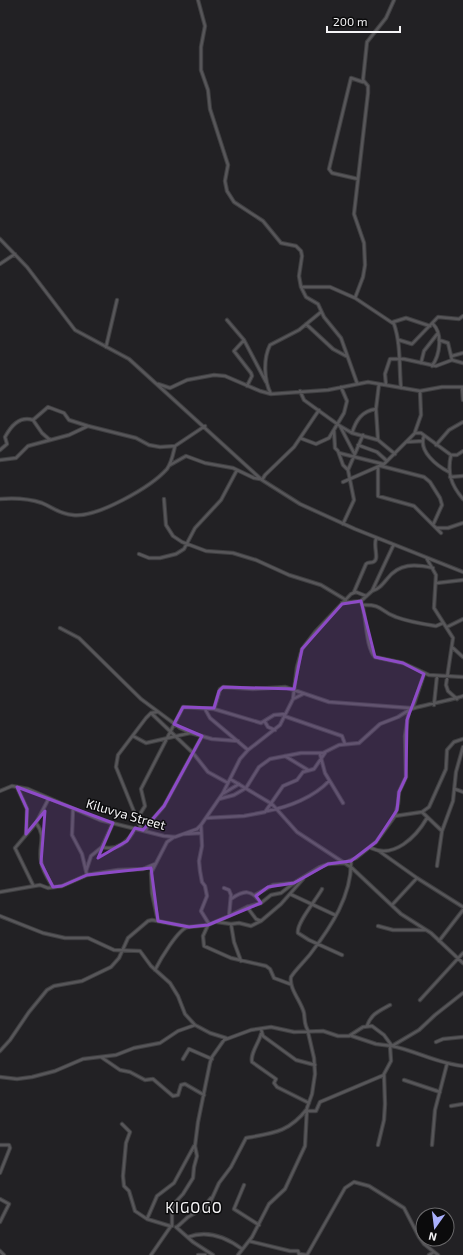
<svg xmlns="http://www.w3.org/2000/svg" width="463" height="1255" viewBox="0 0 463 1255" font-family="'Exo 2',sans-serif">
<style>
.lines{fill:none;stroke-linecap:round;stroke-linejoin:round}
.minor-casing{stroke:#3e3e40;stroke-width:4.5}
.minor{stroke:#575659;stroke-width:2.5}
.marked{fill:#8d4ac7;fill-opacity:0.2;stroke:#8d4ac7;stroke-width:3;stroke-linejoin:round}
.labels{text-anchor:middle;dominant-baseline:central;stroke-width:3;stroke-linejoin:round;paint-order:stroke}
.street-label{font-size:13px;fill:#f5f4f6;stroke:#0b0b0c}
.quarter-label{font-size:15px;letter-spacing:1px;fill:#f5f4f6;stroke:#0b0b0c}
</style>
<rect width="100%" height="100%" fill="#222124"/>
<g class="lines">
<!-- minor casing -->
<g class="minor-casing">
<path id="minor" d="M198 0 205 26 201 47V70L208 90 210 109 228 165 225 181 227 191 234 202 263 221 281 243 296 246 301 251 302 256 299 276 301 287 306 297 318 304 324 317 341 338 357 383
M394 0 386 18 367 42 363 80 368 86V93L354 214 364 243 365 265 363 277 355 298 394 324C401 344 399 367 401 388
M358 179 332 173 329 169 351 78 363 82
M0 239 27 267 75 330 129 359 262 480 300 504 355 529 463 572
M0 264 15 254
M301 287H330L355 298
M227 320 244 340 266 382
M393 322 406 318 430 326
M306 324 333 349 346 356
M244 340 234 351 251 373 252 376 247 386
M399 340 412 344 438 317 459 319 463 316
M439 340 448 343 452 360 463 363
M106 347 117 300
M452 356 463 353
M421 363 424 351 438 333
M432 366C440 355 443 334 433 324
M158 384 170 388 187 380 214 375 225 376 260 391 271 394 328 390 368 382 420 391 442 387H463
M386 385 385 374 390 359H404L436 366 452 360
M462 387 463 400
M300 391 304 400 340 426 352 433 378 440 395 454
M271 394C264 381 263 359 270 345L299 330 321 312
M340 426 354 453
M334 431 335 448 338 451 343 465 348 470 354 500 343 524
M415 432 421 415 420 391
M352 433C356 420 362 411 376 409
M424 436C418 451 437 466 449 472
M300 438 316 444 329 438 344 413 347 401 341 387
M50 440 42 433 33 420 48 407 64 413 69 420 88 426
M378 440 376 409 379 384
M406 442 423 441
M358 445 377 452 387 461
M436 445 449 430 463 422
M0 450 7 444 5 437C11 426 19 416 33 420
M339 453 383 464
M451 455C447 473 451 485 463 499
M0 460 16 458 28 446 69 435 88 426 136 438 149 445 160 447 175 446 205 426
M170 465 186 456 205 463 233 468 254 478 260 479
M381 466 424 477 430 482 440 498 442 505 433 525
M378 467V496L414 506 441 533
M348 470 363 435
M450 477 463 476
M262 480 265 475 294 447 319 410
M343 482 384 464 415 433H421L451 455H457L463 451
M0 499C13 498 30 499 42 503 54 508 59 514 73 515 97 518 151 487 167 469 172 462 173 454 175 446
M164 499 166 525 173 536 182 542 206 551 233 553 256 560 289 575 321 585 346 600
M437 528H448L463 523
M139 554 149 558H160L176 554 184 549 195 528 221 500 237 470
M427 559 436 575 434 608 453 638 446 685 448 691 457 699
M437 583 463 580
M372 591C379 589 382 585 387 579 399 563 415 564 433 568
M354 592 366 564C368 562 371 563 373 562 380 560 373 547 376 539
M361 601C367 616 365 646 375 657L403 663 429 675 463 677
M342 603 361 601 372 591 393 546
M362 605C384 604 380 612 396 617 409 622 423 624 436 626L443 623
M447 627 463 619
M60 628 79 638 141 699 180 728 191 733 212 739 238 741
M453 648 463 657
M293 699 303 694
M434 705 437 676
M413 707 424 674
M205 709 210 718 248 750
M214 709 220 689 223 687 253 689 285 687 329 702 410 708
M151 713 193 753 208 772 228 783
M284 716 342 736 345 744
M265 722 268 727 275 730
M133 736 146 743 190 733
M320 754 325 773 343 803
M285 756 308 770
M230 779 272 804 297 832 352 868 401 914 431 933 463 963
M17 787 27 809 26 834
M455 789 463 792
M0 791 12 786 28 789 100 820 164 836 175 837 197 829 201 825 223 793 240 759 248 750 280 725 293 699 297 667 302 649 315 632 351 594 356 592 366 596
M224 793 239 784
M219 799 234 795 246 788 259 767 270 759 301 753H323L339 745 359 743 380 724 398 717 409 710
M73 809 72 835 82 854 86 871
M267 811C289 807 314 797 329 781
M422 812 442 831
M395 816 422 812 429 807 446 769 447 750 454 742 463 739
M206 818 244 816 265 812 283 786 297 780 303 772 314 769 325 753
M137 819 116 767 118 755 146 718 151 713 157 712
M36 823C47 837 38 845 41 861 42 870 48 879 53 887
M201 825 202 846 199 861 200 871 202 882 205 886 207 896 201 911 209 924
M142 830 137 819 145 806 141 789 183 707 214 709 261 723 274 715 285 714
M146 831 147 826 164 806 202 736
M184 834 201 833
M102 847C117 851 129 842 135 828
M371 848C394 859 416 837 427 818
M379 851 417 878 463 907
M437 866 442 831 453 801 456 772 463 747
M87 875 86 871 91 856 102 847 113 823
M33 885 15 848 36 823 49 798
M224 888 229 890 231 895 229 916
M322 889C317 899 296 923 298 933L309 940 342 955
M0 892 40 885 48 888 62 886 87 875 118 870 143 869 155 864
M290 894 335 915
M255 895 273 885 294 883
M231 899C244 890 251 889 261 903
M392 905 417 878
M247 907 256 919 261 921 281 904 303 879
M0 916 43 933 65 938H88L114 950 140 951 151 966 170 983 178 996 185 1014 195 1025
M158 921 152 893 151 873 167 842 174 837
M217 922 231 924 234 942 241 961
M231 924 239 923 251 926 261 921
M208 925 203 936 204 946 231 958 266 966 270 969 274 978 290 984
M378 926 393 930H425
M439 941 463 910
M155 970C160 960 178 929 188 927
M420 1000 463 953
M367 1026C371 1014 379 1011 390 1005
M261 1029 263 1036 296 1060 315 1065
M309 1032C304 1026 305 1020 304 1013 301 1001 289 989 291 977 296 969 305 961 311 953 331 927 352 895 351 861
M261 1034C259 1043 250 1053 252 1062L276 1079 274 1083 277 1087 309 1103
M352 1036 376 1044 392 1046 419 1030 435 1015 463 993
M436 1042 443 1039 463 1037
M0 1051 10 1040 29 1012 47 990 54 986 82 981 111 967 119 958 128 938 148 921 152 920 189 927 208 925 229 916 247 907 261 903 271 895 281 893 294 883 320 867 328 864 344 863 356 858 376 842 395 816 398 804 399 792 406 777 405 736 409 710C413 707 453 700 463 696
M101 1057 120 1070 130 1072 145 1080 153 1079 173 1096 178 1095 181 1085 185 1084 204 1095
M183 1059 189 1049 212 1059
M0 1077 17 1079 32 1077 55 1071 83 1059 116 1055 134 1048 160 1043 178 1031 195 1025 210 1033 226 1038
M404 1080 440 1092
M451 1106 463 1104
M308 1111H316L320 1102 384 1075
M122 1124 130 1132 126 1143 123 1176 124 1186 129 1191 135 1211 147 1219 170 1226
M0 1145H9L10 1148 0 1173
M378 1145 384 1120 385 1104 384 1074 391 1061 390 1046
M432 1145 435 1110 447 1064
M244 1185 234 1209 259 1225
M0 1199 9 1204 0 1222
M203 1208 211 1198
M147 1219 157 1196 174 1183 194 1146
M172 1226V1206L183 1194 193 1178 194 1167 197 1156 195 1146 198 1122 210 1063 212 1057 224 1040 251 1030 271 1027 294 1032 323 1031 338 1036H349L363 1027 372 1026 384 1035 392 1046C416 1051 439 1064 463 1066
M176 1227 193 1242 213 1255
M177 1227 188 1217 209 1205 219 1183 231 1167 246 1138C274 1133 289 1132 307 1109
M188 1237C207 1230 226 1237 242 1249
M249 1241 290 1251H298L299 1254 307 1255 345 1188 354 1182 369 1186 404 1208 419 1237 424 1244 438 1255
M0 1251 4 1255
M151 1255 171 1226
M198 1255H205
M238 1255 252 1237 269 1204 285 1189 305 1146 307 1108 312 1094 315 1074 314 1058 308 1032
M429 1255 434 1252"/>
</g>
<!-- minor -->
<use href="#minor" class="minor"/>
</g>
<!-- marked area -->
<path class="marked" d="M361 601 375 657 403 663 424 674 407 720 406 777 399 792 397 810 376 842 351 861 328 864 294 883 268 887 256 896 261 903 208 925 189 927 158 921 151 868 87 875 62 886 53 887 41 863 45 811 26 834 27 809 17 787 113 823 98 858 127 841 135 828 143 830 164 806 202 736 174 724 183 707 214 708 219 691 223 687 294 689 302 649 342 604Z"/>
<g class="labels">
<!-- street labels -->
<g class="street-label">
<text transform="translate(126 814) rotate(16)">Kiluvya Street</text>
</g>
<!-- quarter labels -->
<g class="quarter-label">
<text x="194" y="1207">KIGOGO</text>
</g>
</g>
<!-- north arrow -->
<g transform="translate(435 1227) rotate(194)"><circle r="19" fill="#0b0b0c" stroke="#69686a"/>
<path d="M0-3L7 15L0 10L-7 15Z" fill="#a9b0fc"/>
<text y="-6" font-size="11" font-weight="bold" text-anchor="middle" fill="#f5f4f6">N</text>
</g>
<!-- scale -->
<path d="M327 26v6h73v-6" fill="none" stroke="#f5f4f6" stroke-width="2"/>
<text x="333" y="26" font-size="12" fill="#f5f4f6" stroke="#0b0b0c" stroke-width="3" paint-order="stroke">200 m</text>
</svg>
